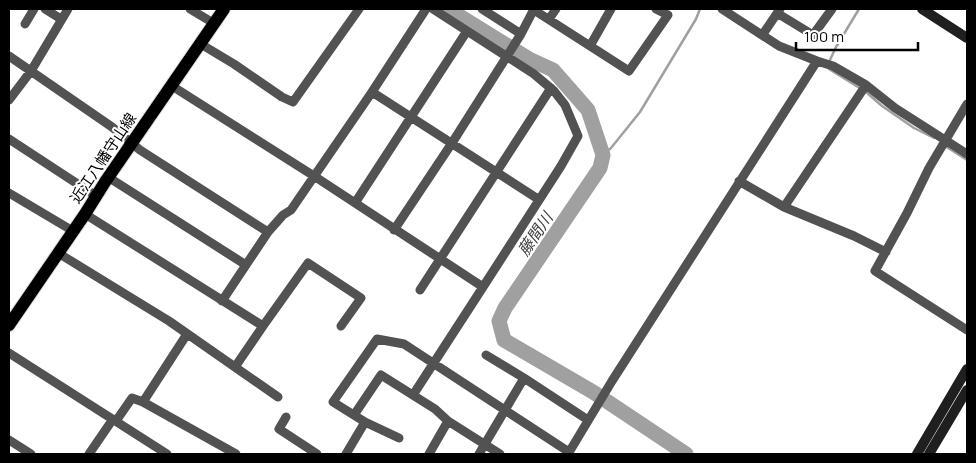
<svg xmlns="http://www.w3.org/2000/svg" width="976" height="463" viewBox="0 0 976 463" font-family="Manrope,'Noto Sans JP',sans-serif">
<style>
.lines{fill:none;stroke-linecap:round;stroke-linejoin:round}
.stream{stroke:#a0a0a0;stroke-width:2.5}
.river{stroke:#a0a0a0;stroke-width:15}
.primary-casing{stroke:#dbdbdb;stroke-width:14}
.street{stroke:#525252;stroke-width:9}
.secondary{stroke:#1f1f1f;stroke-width:10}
.primary{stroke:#000;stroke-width:12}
.labels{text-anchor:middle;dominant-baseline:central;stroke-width:4;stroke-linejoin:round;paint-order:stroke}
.street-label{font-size:15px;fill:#000;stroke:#fff}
.water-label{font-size:16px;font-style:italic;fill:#414141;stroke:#fff}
</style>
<rect width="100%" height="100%" fill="#fff"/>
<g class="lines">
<!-- stream -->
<path class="stream" d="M830 60 836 47 859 9
M829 69 866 92 882 106 914 128 934 138
M945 146 967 160
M603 155 611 148 640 112 696 19 700 9"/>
<!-- river -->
<path class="river" d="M448 9 529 59 553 70 588 110 603 155 600 168 505 308 499 321 504 340 593 392 686 454"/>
<!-- primary casing -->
<g class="primary-casing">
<path id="primary" d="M9 325 85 214 105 182 224 9"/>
</g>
<!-- street -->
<path class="street" d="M45 9 61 19
M190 9 215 24
M482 9 521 34
M722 9 779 46 817 61 833 66 866 85 895 108 967 154
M534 10 629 71 668 15 656 9
M777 13 813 35 832 9
M549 19 556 9
M25 24 34 9
M763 34 780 9
M199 43 234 64 282 97 293 102 359 9
M590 46 611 9
M9 56 112 127 140 150 268 232 222 301
M172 86 314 176 483 287 561 166 578 136 565 105 554 91 534 74 433 9
M372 92 538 199
M9 100 31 71 68 9
M967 104 929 168 907 213 875 271 967 330
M9 139 96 196
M108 177 246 265
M739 181 784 207 854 236 886 252
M9 193 73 231
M355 203 467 31
M784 207 866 85
M85 214 263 326 235 367
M394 230 452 143 521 34 534 9
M268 232 283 215 291 210 372 92 426 9
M58 253 169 321 278 397
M420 290 551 88
M263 326 308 263 361 298 341 326
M9 353 167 454
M486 355 524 378
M413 395 483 287
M143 402 236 454
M354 415 381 375 435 409 448 421
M286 417 279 429 317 454
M116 421 132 398 143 402 187 334
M365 422 333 402 377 339 404 344 569 452
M9 440 31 454
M89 454 113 419
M346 454 365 422 399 438
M429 454 448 421 500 454
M479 454 524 378 588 420
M568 454 612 381 817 61"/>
<!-- secondary -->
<path class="secondary" d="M922 9 967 38
M917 454 967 369
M929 454 967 390"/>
<!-- primary -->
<use href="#primary" class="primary"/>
</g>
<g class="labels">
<!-- street labels -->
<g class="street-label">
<text transform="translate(103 158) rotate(-56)">近江八幡守山線</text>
</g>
<!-- water labels -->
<g class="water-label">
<text transform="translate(535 234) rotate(-56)">藤間川</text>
</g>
</g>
<!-- border -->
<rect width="976" height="463" fill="none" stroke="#000000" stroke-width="20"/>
<!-- scale -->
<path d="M796 42v8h122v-8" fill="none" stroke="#000000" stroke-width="2.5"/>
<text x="804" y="42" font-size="15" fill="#000000" stroke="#ffffff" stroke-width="4" paint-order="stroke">100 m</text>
</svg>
